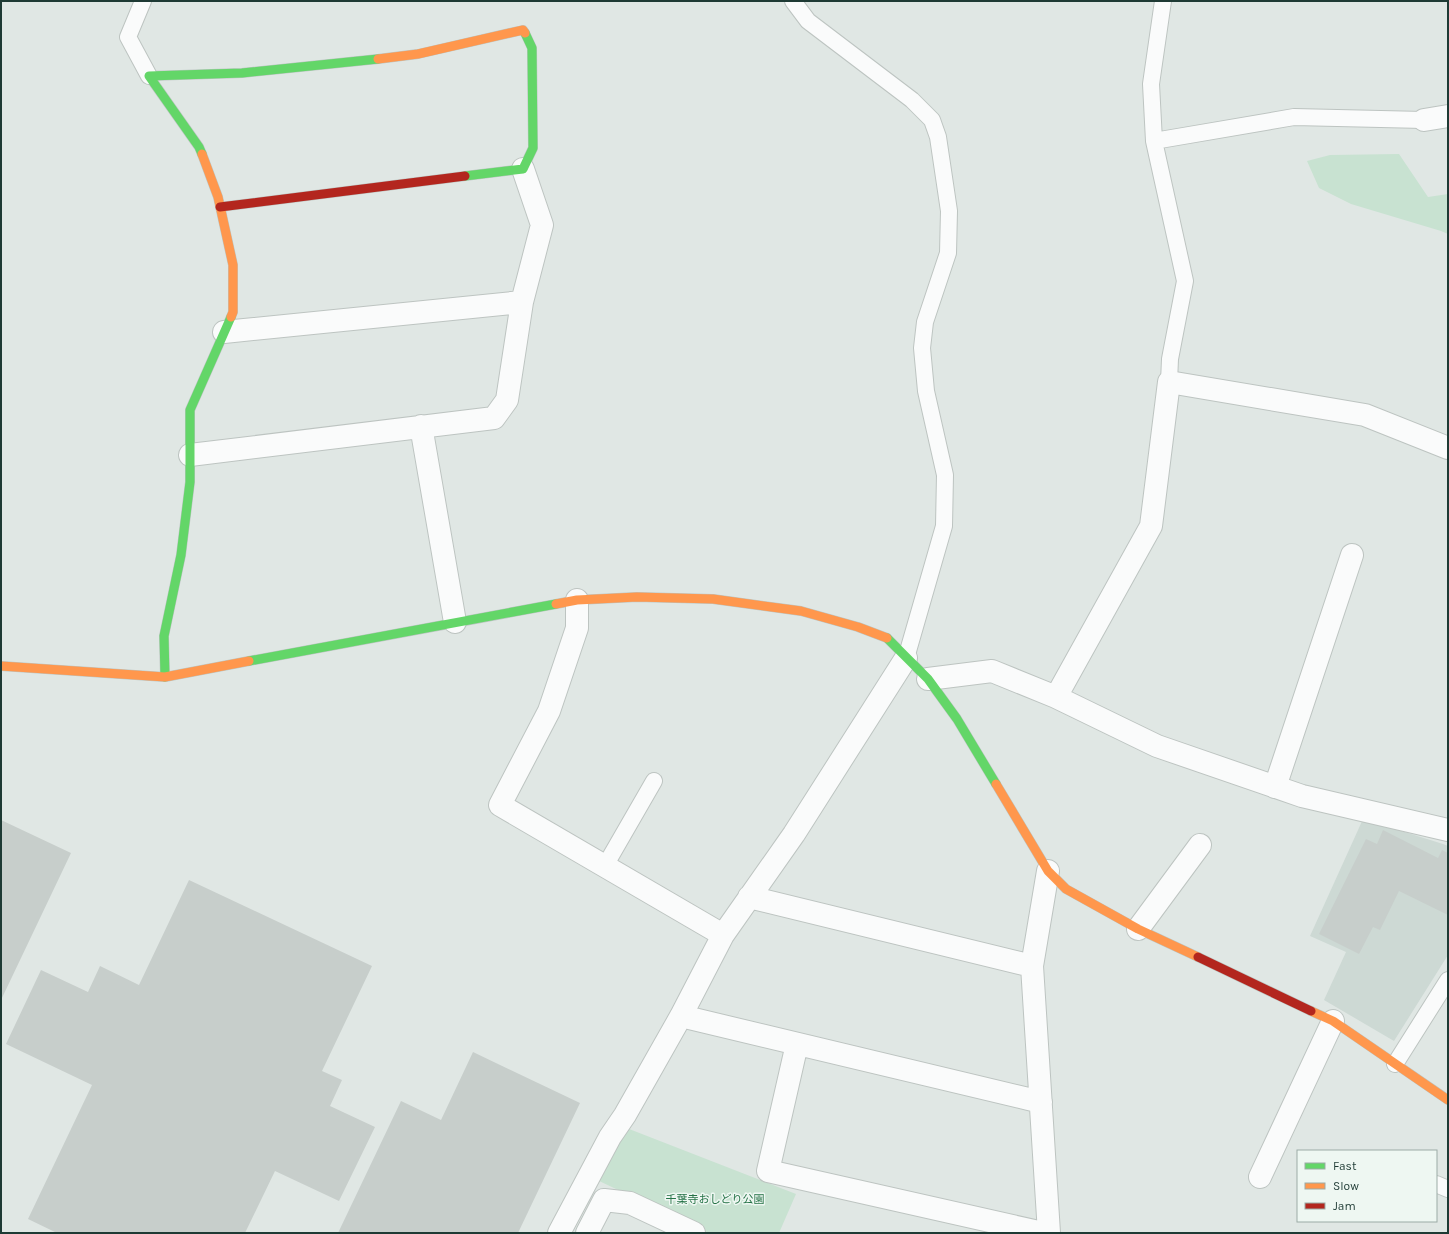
<svg xmlns="http://www.w3.org/2000/svg" width="1449" height="1234" viewBox="0 0 1449 1234" font-family="Karla,'Noto Sans JP',sans-serif">
<style>
.built{fill:#cdd9d4}
.green{fill:#c8e2d1}
.building{fill:#c7cecb}
.lines{fill:none;stroke-linecap:round;stroke-linejoin:round}
.lane-casing{stroke:#bdc4c1;stroke-width:18}
.street-casing{stroke:#bdc4c1;stroke-width:24}
.fast-casing{stroke:#bcc5c2;stroke-width:10}
.slow-casing{stroke:#bcc5c2;stroke-width:10}
.jam-casing{stroke:#bcc5c2;stroke-width:10}
.lane{stroke:#fafbfb;stroke-width:16}
.street{stroke:#fafbfb;stroke-width:22}
.fast{stroke:#63d668;stroke-width:9}
.slow{stroke:#ff974d;stroke-width:9}
.jam{stroke:#b3261e;stroke-width:9}
.labels{text-anchor:middle;dominant-baseline:central;stroke-width:3;stroke-linejoin:round;paint-order:stroke}
.park-label{font-size:11px;fill:#267347;stroke:#eef7f2}
</style>
<rect width="100%" height="100%" fill="#e0e7e4"/>
<!-- built -->
<path class="built" d="M1363 819 1443 844 1448 846V955L1394 1041 1324 1000 1346 952 1310 936Z"/>
<!-- green -->
<path class="green" d="M1399 154 1428 197 1448 194V234L1441 231 1351 204 1319 188 1307 161 1330 155Z
M624 1127 796 1194 779 1233H709L597 1180Z"/>
<!-- building -->
<path class="building" d="M1 820 71 853 1 1000Z
M1383 830 1438 858 1442 850 1448 853V915L1399 891 1380 930 1373 927 1359 954 1319 934 1366 839 1377 844Z
M189 880 372 966 322 1071 342 1080 330 1106 375 1127 339 1201 275 1171 245 1233H57L28 1219 92 1085 6 1044 41 970 88 992 100 966 139 985Z
M473 1052 580 1103 518 1233H338L401 1101 441 1120Z"/>
<g class="lines">
<!-- lane casing -->
<g class="lane-casing">
<path id="lane" d="M143 1 128 37 149 76
M793 1 808 21 912 100 932 120 938 137 949 211 948 253 925 322 922 348 926 391 945 475 944 526 906 658
M1163 1 1151 84 1154 141 1185 281 1170 359 1169 382
M1154 141 1294 117 1424 120
M605 866 654 781
M1395 1064 1448 980
M1436 1184 1448 1189"/>
</g>
<!-- street casing -->
<g class="street-casing">
<path id="street" d="M1424 120 1448 116
M224 332 522 302
M421 426 455 622
M190 455 494 418 507 400 522 302 542 225 523 169
M577 600V628L549 711 500 805 723 935
M928 679 992 671 1056 697 1157 746 1302 796 1448 830
M1056 697 1151 526 1169 382 1365 415 1448 448
M1275 787 1352 555
M1048 871 1032 966 1049 1233
M749 897 1032 966
M1138 929 1200 845
M681 1016 1041 1102
M797 1044 768 1171 1043 1233
M1260 1177 1333 1021
M559 1233 610 1137 625 1115 681 1016 723 935 794 834 906 658
M587 1233 604 1200 630 1203 694 1233"/>
</g>
<!-- fast casing -->
<g class="fast-casing">
<path id="fast" d="M202 154 199 147 149 76 242 73 378 59
M465 176 523 169 533 148 532 48 525 33
M887 638 928 679 957 719 996 784
M249 661 556 604
M165 677 164 636 181 555 190 482V410L231 317"/>
</g>
<!-- slow casing -->
<g class="slow-casing">
<path id="slow" d="M378 59 418 54 523 30 525 33
M202 154 218 197 233 265V312L231 317
M556 604 577 600 637 597 713 599 801 611 858 627 887 638
M1 666 165 677 249 661
M996 784 1048 871 1066 889 1138 929 1198 957
M1311 1011 1333 1021 1448 1100"/>
</g>
<!-- jam casing -->
<g class="jam-casing">
<path id="jam" d="M220 207 465 176
M1198 957 1311 1011"/>
</g>
<!-- lane -->
<use href="#lane" class="lane"/>
<!-- street -->
<use href="#street" class="street"/>
<!-- fast -->
<use href="#fast" class="fast"/>
<!-- slow -->
<use href="#slow" class="slow"/>
<!-- jam -->
<use href="#jam" class="jam"/>
</g>
<g class="labels">
<!-- park labels -->
<g class="park-label">
<text x="715" y="1199">千葉寺おしどり公園</text>
</g>
</g>
<!-- border -->
<rect width="1449" height="1234" fill="none" stroke="#1e3a34" stroke-width="4"/>
<!-- legend -->
<rect x="1297" y="1150" width="140" height="72" fill="#eef7f2" stroke="#9baba6"/>
<rect x="1305" y="1163" width="20" height="6" fill="#63d668" stroke="#9baba6"/>
<text x="1333" y="1170" font-size="12" fill="#1e3a34">Fast</text>
<rect x="1305" y="1183" width="20" height="6" fill="#ff974d" stroke="#9baba6"/>
<text x="1333" y="1190" font-size="12" fill="#1e3a34">Slow</text>
<rect x="1305" y="1203" width="20" height="6" fill="#b3261e" stroke="#9baba6"/>
<text x="1333" y="1210" font-size="12" fill="#1e3a34">Jam</text>
</svg>
